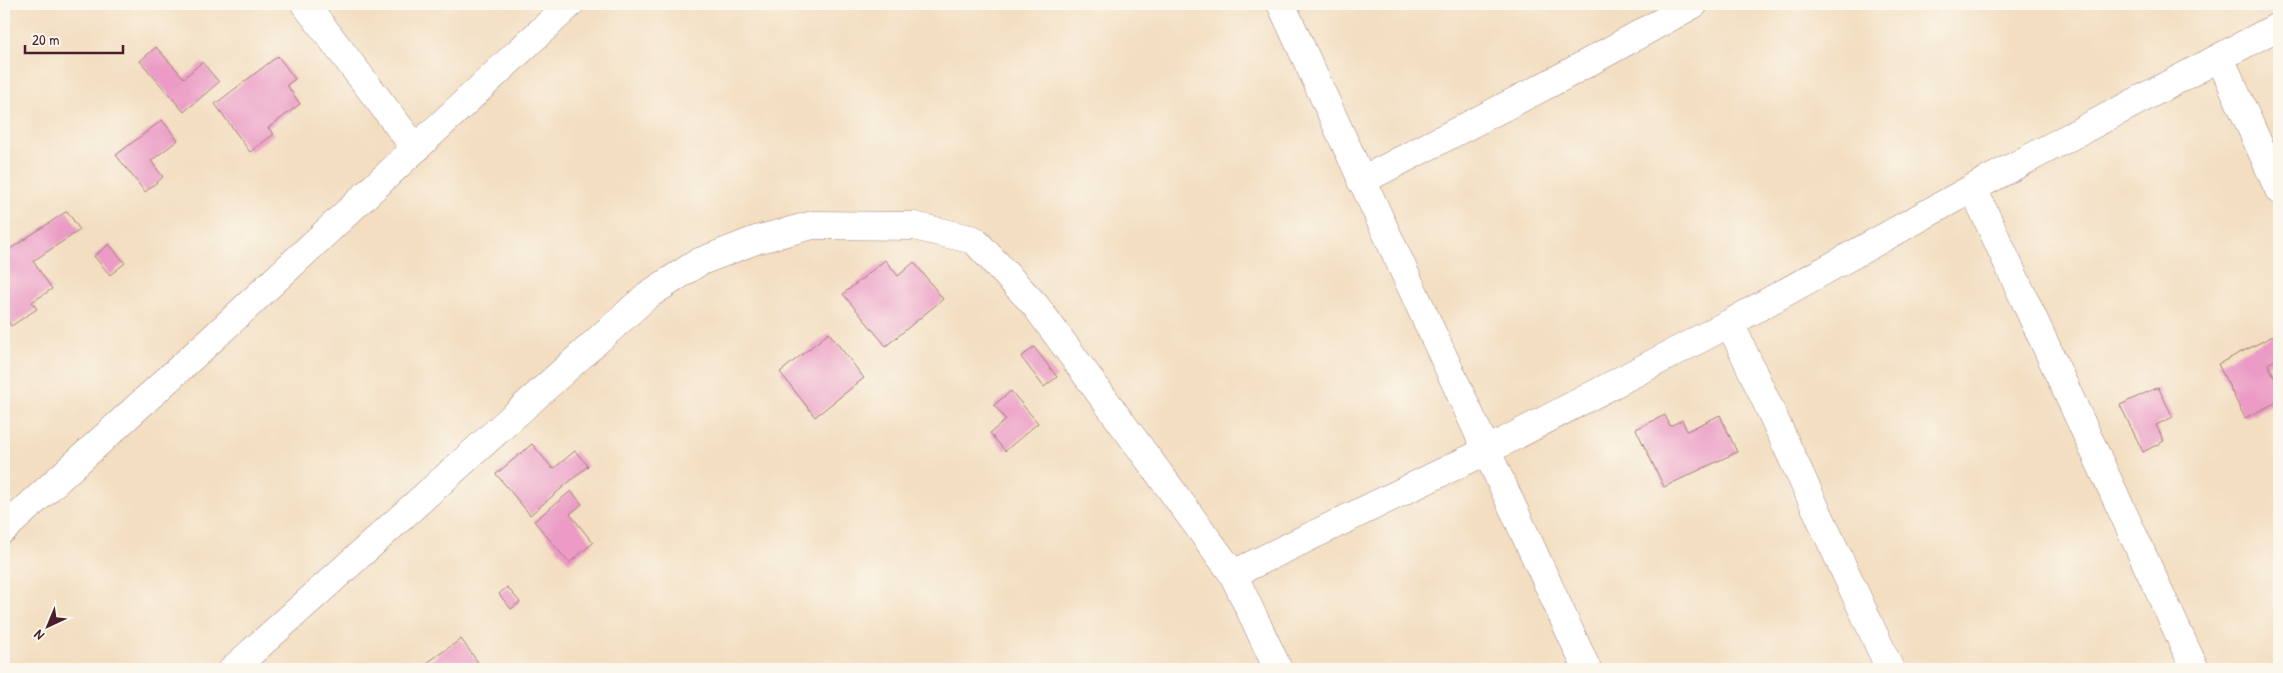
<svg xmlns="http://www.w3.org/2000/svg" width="2283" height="673" viewBox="0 0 2283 673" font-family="'Patrick Hand',sans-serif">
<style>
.building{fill:#eb9bc5}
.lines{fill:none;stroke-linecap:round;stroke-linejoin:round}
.minor-casing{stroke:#9e7e76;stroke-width:29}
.minor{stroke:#fff;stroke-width:28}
</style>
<rect width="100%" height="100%" fill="#fbf7ec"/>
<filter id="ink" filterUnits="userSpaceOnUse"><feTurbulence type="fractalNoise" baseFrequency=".02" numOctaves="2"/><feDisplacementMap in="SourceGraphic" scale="10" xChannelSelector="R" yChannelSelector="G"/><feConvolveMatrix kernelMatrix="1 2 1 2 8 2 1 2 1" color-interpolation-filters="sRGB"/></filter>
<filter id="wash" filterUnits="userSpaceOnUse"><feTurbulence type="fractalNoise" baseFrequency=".0096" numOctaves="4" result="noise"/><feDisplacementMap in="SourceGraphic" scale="20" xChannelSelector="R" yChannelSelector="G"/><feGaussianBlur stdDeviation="1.12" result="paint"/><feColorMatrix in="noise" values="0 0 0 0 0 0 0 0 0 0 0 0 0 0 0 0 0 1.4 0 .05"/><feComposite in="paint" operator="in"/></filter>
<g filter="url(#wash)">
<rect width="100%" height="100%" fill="#f3dec1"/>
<g id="blocks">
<!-- building -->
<path class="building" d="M156 47 184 78 202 62 219 82 184 112 140 61Z
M278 56 295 79 287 85 300 104 268 128 274 134 250 152 215 104Z
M162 120 178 140 151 161 163 177 145 192 116 155Z
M67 211 80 230 33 261 52 289 32 302 37 309 11 326 4 315V253Z
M109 244 125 263 110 275 94 256Z
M885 260 898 276 914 262 943 299 886 346 843 294Z
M829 333 864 378 815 417 780 372Z
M2279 333V358L2268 364 2279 386V401L2245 418 2218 364Z
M1034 347 1057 377 1044 387 1021 357Z
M2158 387 2173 417 2156 425 2164 441 2143 452 2120 405Z
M1011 391 1038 423 1005 451 990 433 1006 420 994 405Z
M1665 415 1670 426 1682 420 1687 431 1720 415 1737 452 1664 487 1636 429Z
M532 444 553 469 575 451 588 466 530 515 496 474Z
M571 491 582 504 570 514 593 543 569 563 534 521Z
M507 587 520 602 511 609 499 594Z
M461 639 483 669H427L424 665Z"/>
</g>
</g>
<g filter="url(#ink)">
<use href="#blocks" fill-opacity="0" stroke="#9e7e76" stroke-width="1"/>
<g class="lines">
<!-- minor casing -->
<g class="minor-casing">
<path id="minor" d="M305 4 416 149
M1281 4 1587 669
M2220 58 2279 190
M1361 181 1562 77 1694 4
M1973 188 2195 669
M1730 323 1890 669
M4 529 212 339 570 4
M1233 574 1488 450 1730 323 1973 188 2279 26
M233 669 648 295 699 262 756 240 813 225 914 226 974 240 1035 305 1233 574 1278 669"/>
</g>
<!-- minor -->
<use href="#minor" class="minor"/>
</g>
</g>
<!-- margin -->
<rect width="2283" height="673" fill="none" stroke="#fbf7ec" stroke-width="20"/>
<!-- north arrow -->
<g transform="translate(48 626) rotate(224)" stroke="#fbf7ec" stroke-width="4" paint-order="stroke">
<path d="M0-4L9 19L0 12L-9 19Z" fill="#4a1f2b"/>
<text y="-8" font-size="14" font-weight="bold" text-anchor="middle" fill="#4a1f2b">N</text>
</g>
<!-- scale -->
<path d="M25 45v8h98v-8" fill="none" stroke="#4a1f2b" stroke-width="2.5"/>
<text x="32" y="45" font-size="15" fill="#4a1f2b" stroke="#fbf7ec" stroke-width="4" paint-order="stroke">20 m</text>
</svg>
